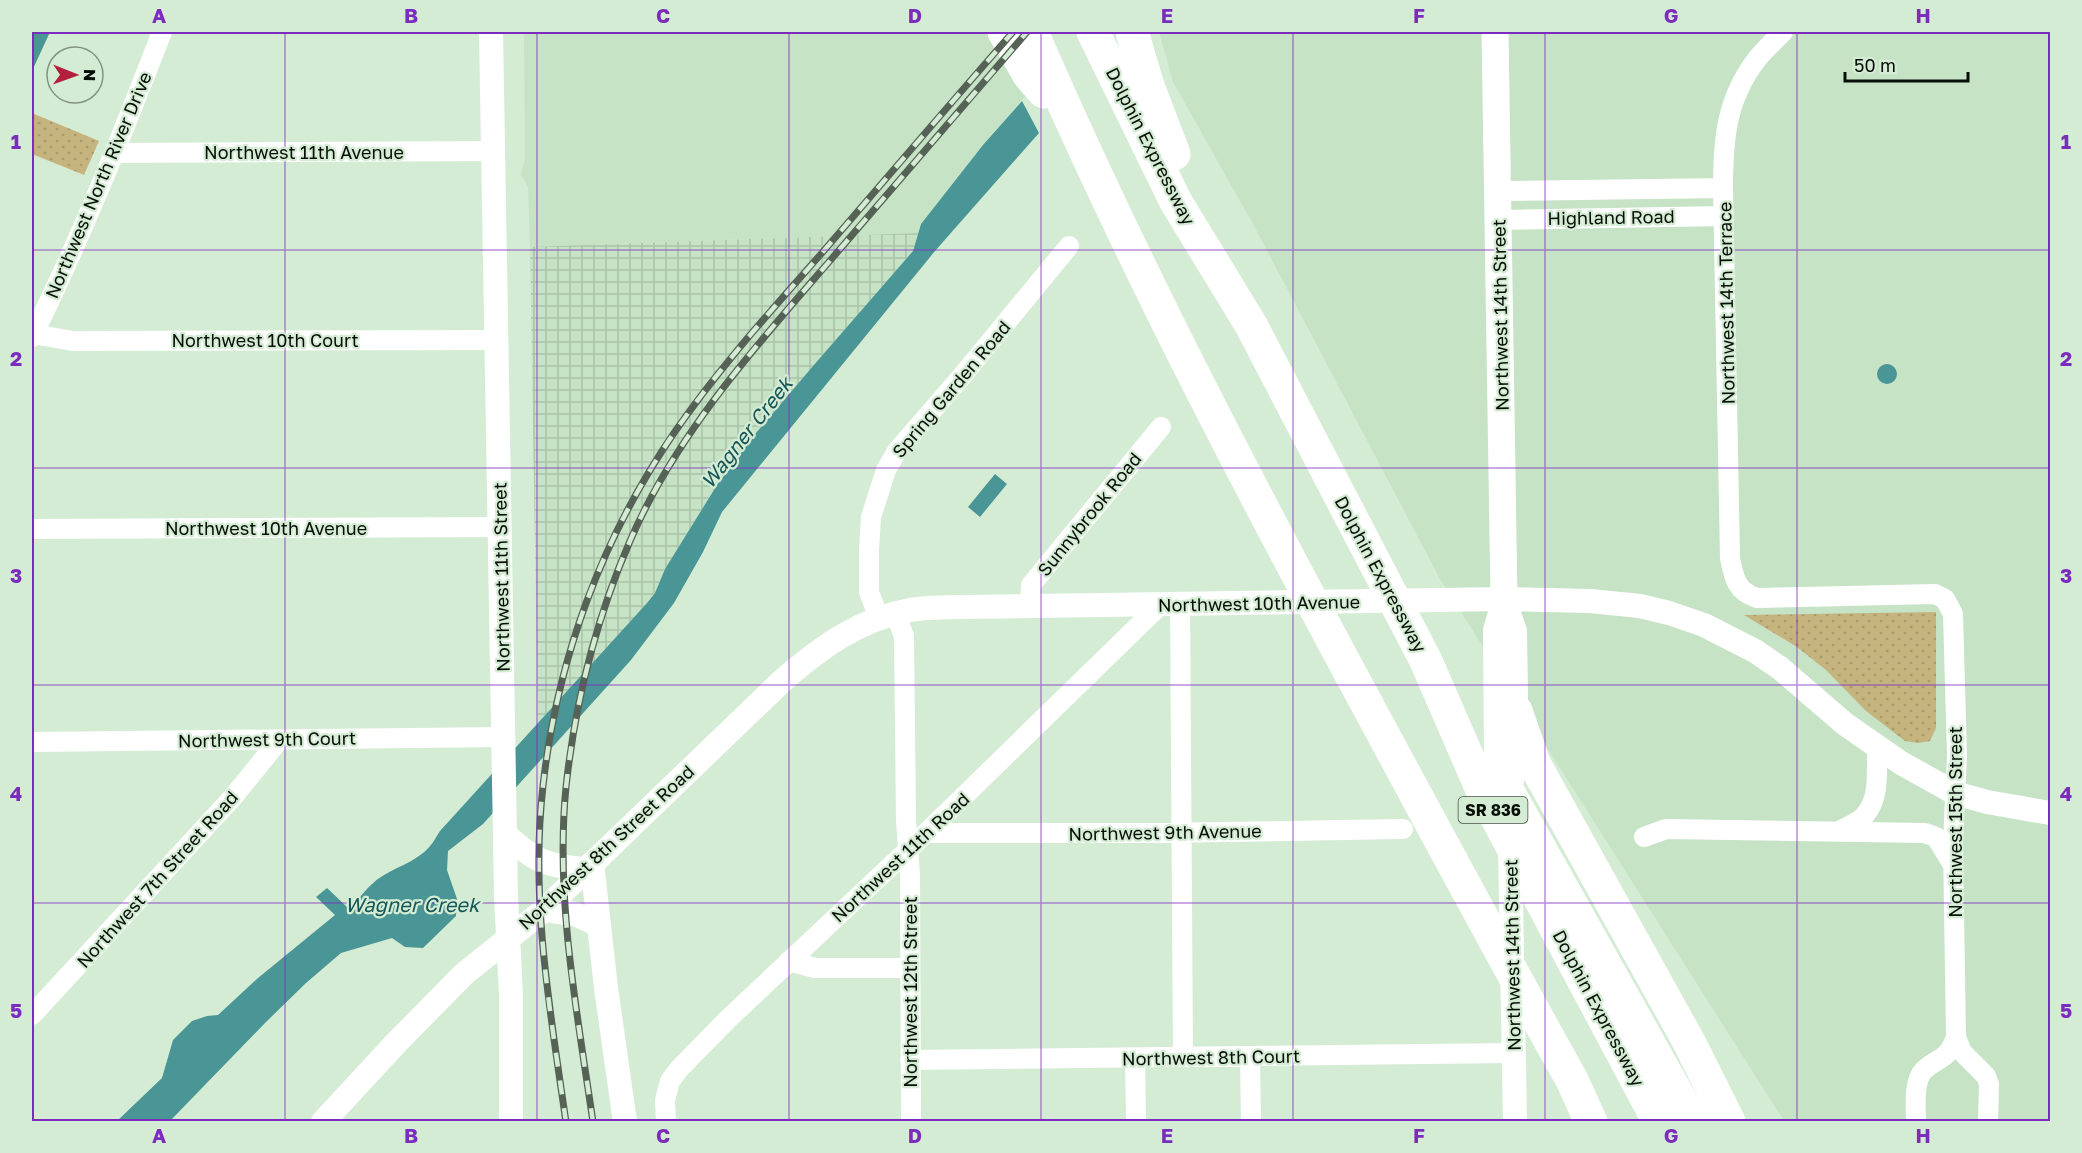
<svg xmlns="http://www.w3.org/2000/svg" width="2082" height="1153" viewBox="0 0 2082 1153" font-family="'Golos Text',sans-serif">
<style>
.built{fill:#c6e3c6}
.industrial{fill:url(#industrial-grid)}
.park{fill:url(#park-dots)}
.water{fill:#4a9595}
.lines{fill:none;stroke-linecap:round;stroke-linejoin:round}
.minor{stroke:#fff;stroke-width:20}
.tertiary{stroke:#fff;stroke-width:24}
.secondary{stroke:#fff;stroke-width:27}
.motorway{stroke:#fff;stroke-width:33}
.rail-casing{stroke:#556255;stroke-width:7}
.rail{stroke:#d5ecd4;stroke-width:4.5;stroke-dasharray:14;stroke-linecap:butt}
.grid{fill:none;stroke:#7b2cbf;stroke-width:1.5;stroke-opacity:0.55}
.labels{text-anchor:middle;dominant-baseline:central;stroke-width:4.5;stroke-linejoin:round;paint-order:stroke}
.shield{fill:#d5ecd4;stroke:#455144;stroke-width:1.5}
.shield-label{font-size:16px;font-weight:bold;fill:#070e07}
.street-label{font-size:18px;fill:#070e07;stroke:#d5ecd4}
.water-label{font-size:20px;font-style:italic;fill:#155657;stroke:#d5ecd4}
.neatline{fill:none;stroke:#7b2cbf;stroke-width:2}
.grid-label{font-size:20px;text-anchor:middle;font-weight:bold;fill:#7b2cbf}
</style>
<defs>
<pattern id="industrial-grid" width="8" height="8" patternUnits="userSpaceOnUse" patternTransform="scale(1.5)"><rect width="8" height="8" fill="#c6e3c6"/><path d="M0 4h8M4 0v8" fill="none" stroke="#a9c2a9"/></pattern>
<pattern id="park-dots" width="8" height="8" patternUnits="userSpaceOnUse" patternTransform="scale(1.5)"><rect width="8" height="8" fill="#c5b47e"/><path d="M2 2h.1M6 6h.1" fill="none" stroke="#a89a6b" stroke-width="1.8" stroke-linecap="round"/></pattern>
</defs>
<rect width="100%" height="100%" fill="#d5ecd4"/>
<!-- built -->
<path class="built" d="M524 32H994L1028 93 983 145 921 224 918 233 530 247 528 187 521 174 525 158Z
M1159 32H2050V1121H1784L1440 579 1253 224 1173 82Z"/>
<!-- industrial -->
<path class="industrial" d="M918 233 913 251 813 366 756 433 717 485 665 569 655 593 647 603 538 724 530 247Z"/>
<!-- park -->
<path class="park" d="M32 113 99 141 84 175 32 154Z
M1936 612V728L1930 741 1918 743 1905 741 1866 711 1826 670 1797 647 1744 615Z"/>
<!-- water -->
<path class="water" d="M32 32H50L32 71Z
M1022 101 1039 133 935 251 722 512 703 552 674 603 631 660 483 824 448 851 447 870 457 899 456 916 423 948 405 947 392 938 341 953 306 983 266 1022 170 1121 116 1122 162 1078 173 1040 192 1021 207 1016 218 1015 258 978 335 915 316 897 327 888 347 907C359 901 362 893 371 885 386 870 407 866 423 853 430 848 435 839 440 831L647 603 655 593 665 569 717 485 756 433 813 366 913 251 921 224 983 145Z
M1877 374a10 10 0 1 1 20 0a10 10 0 1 1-20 0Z
M995 474 1007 484 980 517 968 507Z"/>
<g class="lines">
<!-- minor -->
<path class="minor" d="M1783 32C1775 40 1765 49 1757 59 1726 99 1723 140 1723 188L1730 558C1734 578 1736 591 1757 598L1935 594 1945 599 1953 614 1957 756 1953 843 1956 1037 1962 1052 1986 1076 1989 1084 1988 1122
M115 153 493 151
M1498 191 1723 188
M1499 220 1724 216
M33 334 73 341 497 340
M32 337C81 238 122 135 162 32
M32 529 500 527
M1180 604 1183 1057
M1030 606 1031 585 1161 427
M895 613 904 636 906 820 910 875 911 1122
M879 618 869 592V551L871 517 886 470 897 451 962 376 1069 246
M32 742 503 737
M1841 830C1849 826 1859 822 1865 815 1881 797 1876 768 1877 746
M926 833H1162L1403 829
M1644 837 1666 829 1925 833 1936 837 1953 865
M789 961 815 968H909
M32 1015 233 797 280 739
M1250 1057 1251 1122
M1135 1058 1136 1122
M910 1060 1513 1053
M666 1122 665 1100 670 1081 679 1069 728 1019 926 833 1160 605
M1916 1122C1916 1107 1913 1081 1924 1070 1940 1055 1946 1063 1956 1037"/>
<!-- tertiary -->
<path class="tertiary" d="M491 32 506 896 511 995V1122
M1504 599 1515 631 1517 760 1510 789V801
M1504 599 1495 630 1496 759 1507 782
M505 834C532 860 548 867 586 869
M1510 845 1515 1122
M592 863 606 988 625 1122
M544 910 575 914 599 925
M323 1122 397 1042 464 974 544 910 782 681C820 648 859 619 910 610 928 607 947 607 965 607L1504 599 1590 601 1640 606 1669 613 1704 625 1755 651 1780 668 1845 724 1901 763 1955 793 1987 802 2050 813"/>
<!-- secondary -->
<path class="secondary" d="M1495 32 1504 599"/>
<!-- motorway -->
<path class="motorway" d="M1004 32 1029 75 1044 92
M1032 32C1134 268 1254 495 1376 721 1441 841 1505 961 1572 1080L1591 1122
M1093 32 1176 202 1251 325 1426 661 1482 790 1659 1122
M1132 32 1148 86 1174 154
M1516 711 1534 763 1689 1042 1729 1122
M1495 768 1693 1122"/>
<!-- rail casing -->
<g class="rail-casing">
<path id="rail" d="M566 1122C550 1011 530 898 543 786 557 659 602 538 674 433 718 369 770 312 821 254 885 180 948 106 1013 32
M593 1122C577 1012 555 898 566 787 575 703 596 619 630 541 675 436 754 348 828 263 894 186 961 109 1027 32"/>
</g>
<!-- rail -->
<use href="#rail" class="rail"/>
</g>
<!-- grid -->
<path class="grid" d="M285 32V1122M537 32V1122M789 32V1122M1041 32V1122M1293 32V1122M1545 32V1122M1797 32V1122M32 250H2050M32 468H2050M32 685H2050M32 903H2050"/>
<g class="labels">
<!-- shield labels -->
<rect class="shield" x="1458.5" y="797" width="69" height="26" rx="4.5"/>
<g class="shield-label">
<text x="1493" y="810">SR 836</text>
</g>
<!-- street labels -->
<g class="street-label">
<text transform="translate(1151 146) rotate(63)">Dolphin Expressway</text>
<text x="304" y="152">Northwest 11th Avenue</text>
<text transform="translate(98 185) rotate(-67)">Northwest North River Drive</text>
<text transform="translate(1611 217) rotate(-1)">Highland Road</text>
<text transform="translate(1726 303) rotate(-91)">Northwest 14th Terrace</text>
<text transform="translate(1500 315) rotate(-91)">Northwest 14th Street</text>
<text x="265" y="340">Northwest 10th Court</text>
<text transform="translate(951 389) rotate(-50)">Spring Garden Road</text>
<text transform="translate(1089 514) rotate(-51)">Sunnybrook Road</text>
<text x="266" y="528">Northwest 10th Avenue</text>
<text transform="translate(1381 574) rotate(62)">Dolphin Expressway</text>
<text transform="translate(501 577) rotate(-91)">Northwest 11th Street</text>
<text transform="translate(1259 603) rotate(-1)">Northwest 10th Avenue</text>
<text transform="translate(267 739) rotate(-1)">Northwest 9th Court</text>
<text transform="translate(1955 822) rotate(-90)">Northwest 15th Street</text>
<text transform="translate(1165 832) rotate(-1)">Northwest 9th Avenue</text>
<text transform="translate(606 847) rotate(-43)">Northwest 8th Street Road</text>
<text transform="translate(900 857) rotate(-43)">Northwest 11th Road</text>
<text transform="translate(157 879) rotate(-48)">Northwest 7th Street Road</text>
<text transform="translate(1512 955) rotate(-91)">Northwest 14th Street</text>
<text transform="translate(910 992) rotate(-90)">Northwest 12th Street</text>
<text transform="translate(1599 1008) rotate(62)">Dolphin Expressway</text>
<text transform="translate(1211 1057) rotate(-1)">Northwest 8th Court</text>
</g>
<!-- water labels -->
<g class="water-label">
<text transform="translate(746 432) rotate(-52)">Wagner Creek</text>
<text x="412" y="904">Wagner Creek</text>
</g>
</g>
<!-- border -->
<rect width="2082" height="1153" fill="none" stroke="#d5ecd4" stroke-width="66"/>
<!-- north arrow -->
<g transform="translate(75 75) rotate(91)"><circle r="28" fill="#d5ecd4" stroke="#839382" stroke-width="1.5"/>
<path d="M0-4.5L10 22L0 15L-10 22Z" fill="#b3203e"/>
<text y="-9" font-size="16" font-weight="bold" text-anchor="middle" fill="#070e07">N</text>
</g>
<!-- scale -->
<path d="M1845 72v9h123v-9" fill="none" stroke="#070e07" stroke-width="3"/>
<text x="1854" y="72" font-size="18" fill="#070e07" stroke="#d5ecd4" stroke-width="4.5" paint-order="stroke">50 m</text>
<rect x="33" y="33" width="2016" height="1087" class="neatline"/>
<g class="grid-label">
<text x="159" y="23">A</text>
<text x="411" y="23">B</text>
<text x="663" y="23">C</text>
<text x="915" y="23">D</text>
<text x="1167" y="23">E</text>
<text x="1419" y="23">F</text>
<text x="1671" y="23">G</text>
<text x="1923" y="23">H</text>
<text x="16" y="149">1</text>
<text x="2066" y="149">1</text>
<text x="16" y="366">2</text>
<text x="2066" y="366">2</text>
<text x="16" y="583">3</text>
<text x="2066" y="583">3</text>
<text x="16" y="801">4</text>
<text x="2066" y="801">4</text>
<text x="16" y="1018">5</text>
<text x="2066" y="1018">5</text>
<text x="159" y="1143">A</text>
<text x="411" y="1143">B</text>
<text x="663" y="1143">C</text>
<text x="915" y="1143">D</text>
<text x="1167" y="1143">E</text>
<text x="1419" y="1143">F</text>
<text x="1671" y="1143">G</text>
<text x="1923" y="1143">H</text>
</g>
</svg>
